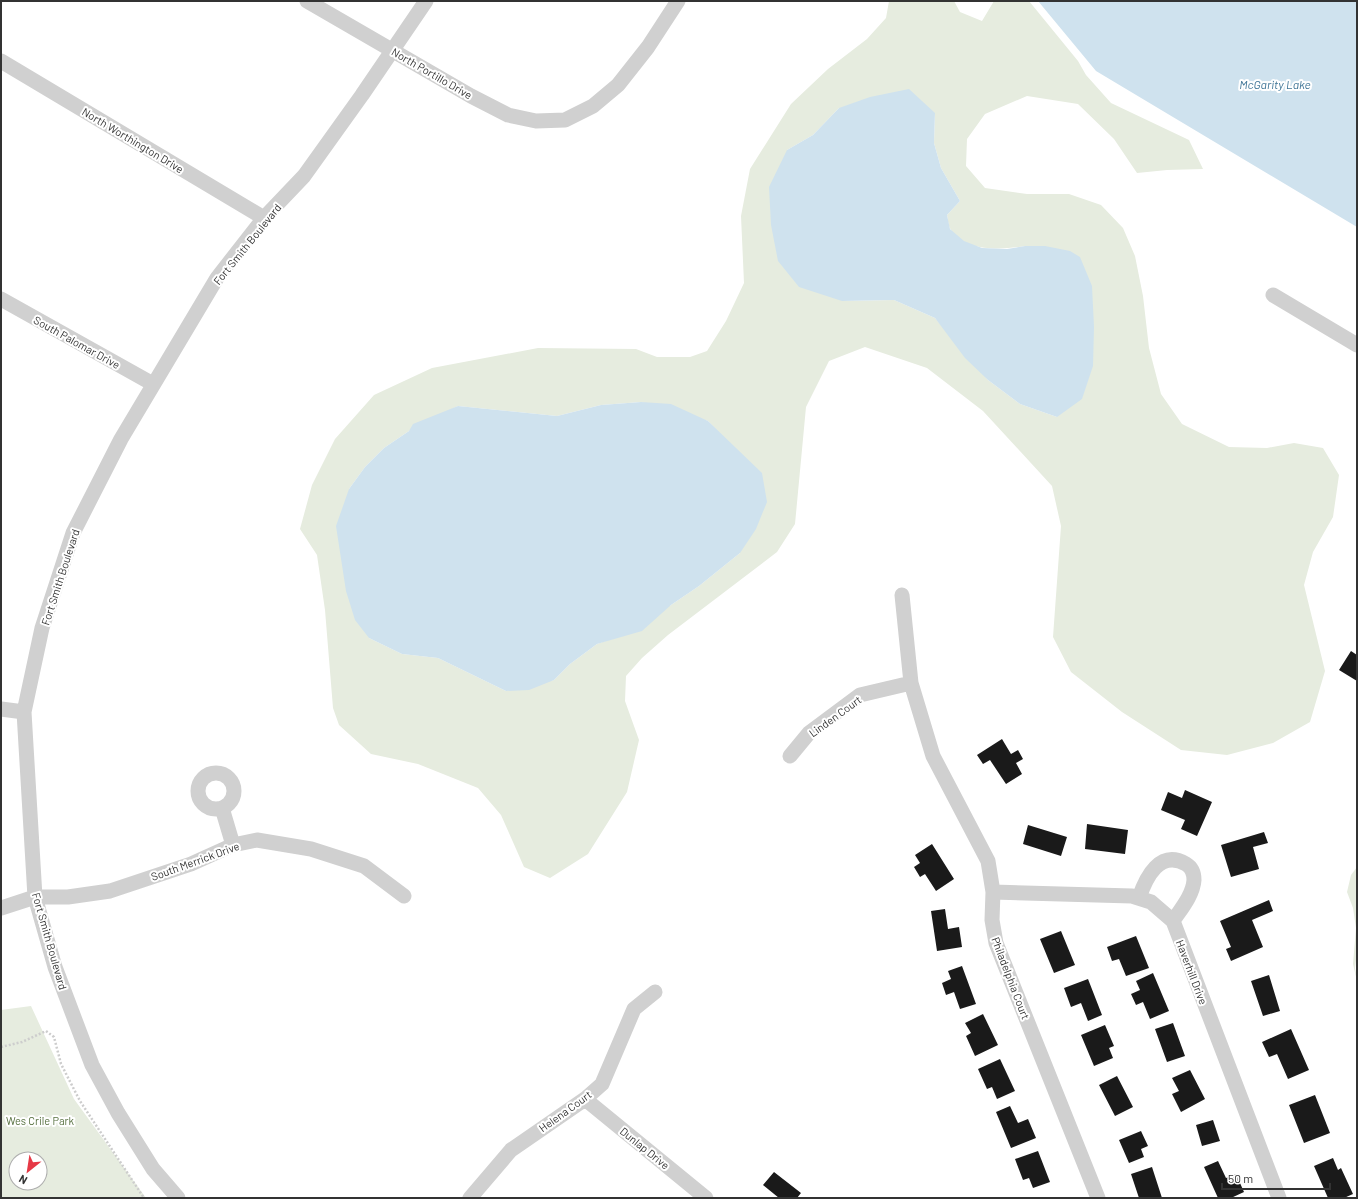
<svg xmlns="http://www.w3.org/2000/svg" width="1358" height="1199" viewBox="0 0 1358 1199" font-family="Barlow,sans-serif">
<style>
.green{fill:#e6ecdf;fill-rule:evenodd}
.water{fill:#cfe2ee}
.building{fill:#1a1a1a}
.lines{fill:none;stroke-linecap:round;stroke-linejoin:round}
.path{stroke:#cdcdcd;stroke-width:2.5;stroke-dasharray:2 2;stroke-linecap:butt}
.minor{stroke:#d0d0d0;stroke-width:15}
.labels{text-anchor:middle;dominant-baseline:central;stroke-width:4;stroke-linejoin:round;paint-order:stroke}
.street-label{font-size:11px;fill:#333;stroke:#fff}
.park-label{font-size:11px;fill:#56703f;stroke:#fff}
.water-label{font-size:12px;font-style:italic;fill:#3f7597;stroke:#fff}
</style>
<rect width="100%" height="100%" fill="#fff"/>
<!-- green -->
<path class="green" d="M889 1H954L960 12 982 21 994 1H1029L1078 61 1086 75 1111 103 1189 140 1203 169 1167 170 1137 173 1114 139 1078 104 1027 96 985 114 967 139 966 166 985 188 1027 194H1069L1101 205 1123 228 1135 256 1143 296 1149 348 1161 394 1182 424 1229 447 1267 448 1294 443 1323 448 1339 475 1333 517 1313 552 1304 585 1325 671 1310 722 1273 743 1227 755 1181 750 1122 712 1071 672 1053 637 1061 526 1052 486 983 411 927 368 865 347 829 361 806 407 795 524 777 552 668 635 642 658 626 676 625 701 639 740 627 792 588 854 550 878 524 867 501 815 478 788 418 764 371 754 339 725 333 708 325 610 317 555 300 529 312 485 335 439 374 395 432 368 538 348 636 349 657 357H690L707 351 726 321 744 283 741 216 750 169 791 104 828 69 867 39 886 18ZM839 108 935 113 934 143 941 168 960 201 947 215C948 219 948 226 951 230 966 252 1002 250 1025 246L1057 417 1020 404 988 380 935 318 894 300 842 301 787 150 813 135ZM641 402 708 421 725 439 740 553 699 586 671 605 617 637 597 644 570 664 554 680 506 691 438 658 402 654 369 638 349 489 365 467 384 448 409 431 458 406 557 416 601 405Z
M1357 867V952L1355 968 1357 981 1353 964 1356 928 1353 908 1347 892 1351 875Z
M31 1006 74 1099 146 1198H1V1010ZM16 1159H40V1183H16Z"/>
<!-- water -->
<path class="water" d="M1038 1H1357V227L1096 71Z
M909 89 935 113 934 143 941 168 960 201 947 215 950 229 964 241 982 248 1007 249 1025 246H1045L1070 251 1080 257 1092 286 1094 327 1093 366 1082 399 1057 417 1020 404 988 380 965 358 935 318 894 300 842 301 799 287 778 261 771 225 769 187 787 150 813 135 839 108 870 97Z
M641 402 671 404 708 421 762 473 767 502 756 529 740 553 699 586 671 605 642 631 597 644 570 664 554 680 529 690 506 691 438 658 402 654 369 638 355 620 346 591 336 526 349 489 365 467 384 448 409 431 413 424 458 406 557 416 601 405Z"/>
<!-- building -->
<path class="building" d="M1351 651 1357 655V681L1339 670Z
M1002 739 1011 754 1018 750 1023 759 1016 763 1022 774 1006 784 990 760 983 764 977 755Z
M1185 790 1212 802 1197 836 1181 829 1185 820 1161 810 1168 792 1182 798Z
M1087 824 1128 830 1125 854 1085 849Z
M1028 825 1067 837 1061 856 1023 844Z
M1264 832 1268 843 1253 847 1259 869 1231 877 1221 845Z
M932 844 954 879 936 891 925 874 920 877 914 867 920 863 915 855Z
M1269 900 1273 911 1252 920 1263 947 1231 961 1226 949 1231 947 1220 921Z
M945 909 948 929 959 927 962 947 937 951 931 911Z
M1061 931 1075 965 1054 973 1040 939Z
M1136 936 1149 968 1126 976 1119 959 1112 961 1107 947Z
M962 966 976 1004 960 1009 954 992 946 995 942 983 951 979 948 971Z
M1153 973 1169 1011 1150 1019 1143 1002 1136 1005 1131 994 1140 990 1136 981Z
M1269 975 1280 1011 1263 1016 1251 981Z
M1088 979 1102 1015 1088 1021 1081 1003 1071 1007 1064 988Z
M983 1014 998 1045 975 1056 966 1036 971 1033 965 1023Z
M1173 1023 1185 1056 1167 1062 1155 1029Z
M1105 1025 1114 1046 1109 1048 1113 1058 1094 1066 1081 1035Z
M1291 1029 1309 1070 1288 1079 1277 1054 1269 1057 1262 1042Z
M1000 1059 1015 1091 997 1099 992 1087 987 1089 978 1069Z
M1190 1070 1205 1099 1181 1112 1172 1094 1179 1091 1172 1078Z
M1117 1076 1133 1107 1115 1116 1099 1085Z
M1315 1095 1330 1133 1304 1143 1289 1105Z
M1010 1106 1018 1123 1028 1119 1036 1138 1011 1148 996 1112Z
M1213 1120 1220 1141 1202 1146 1196 1125Z
M1141 1131 1148 1146 1141 1149 1144 1157 1129 1163 1119 1140Z
M1038 1151 1050 1182 1033 1188 1029 1178 1023 1180 1015 1159Z
M1333 1158 1338 1170 1341 1168 1353 1194 1344 1198H1328L1314 1166Z
M1218 1161 1226 1178 1236 1174 1244 1192 1231 1198H1218L1204 1167Z
M1152 1167 1162 1198H1139L1131 1174Z
M774 1172 801 1193 797 1198H779L763 1185Z"/>
<g class="lines">
<!-- path -->
<path class="path" d="M1 1047 22 1042 46 1031 54 1037 61 1064 80 1101 144 1198"/>
<!-- minor -->
<path class="minor" d="M307 1 471 96 508 115 536 121 565 120 593 106 618 85 648 47 678 1
M1 61 264 218
M1273 295 1357 345
M1 299 153 384
M902 595 911 683 933 756 988 861 993 892 992 920 996 943 1098 1198
M1 709 24 712
M790 756 809 733 860 695 911 683
M198 791a18 18 0 1 1 36 0a18 18 0 1 1-36 0Z
M222 808 233 845
M993 892 1132 896 1151 902 1173 921 1279 1198
M1139 898C1146 877 1160 849 1186 864 1191 867 1194 873 1194 880 1193 895 1181 909 1173 921
M1 908 35 897H68L110 891 191 864 233 845 257 840 311 849 364 866 404 896
M585 1099 706 1198
M178 1198 153 1169 118 1113 92 1065 55 967 35 897 24 712 42 628 73 533 121 439 217 278 264 218 304 176 362 95 426 1
M470 1198 511 1150 585 1099 602 1084 634 1009 655 992"/>
</g>
<g class="labels">
<!-- street labels -->
<g class="street-label">
<text transform="translate(432 73) rotate(30)">North Portillo Drive</text>
<text transform="translate(133 140) rotate(31)">North Worthington Drive</text>
<text transform="translate(247 244) rotate(-51)">Fort Smith Boulevard</text>
<text transform="translate(77 342) rotate(29)">South Palomar Drive</text>
<text transform="translate(60 577) rotate(-72)">Fort Smith Boulevard</text>
<text transform="translate(835 716) rotate(-36)">Linden Court</text>
<text transform="translate(195 861) rotate(-20)">South Merrick Drive</text>
<text transform="translate(50 941) rotate(74)">Fort Smith Boulevard</text>
<text transform="translate(1192 972) rotate(69)">Haverhill Drive</text>
<text transform="translate(1011 978) rotate(69)">Philadelphia Court</text>
<text transform="translate(565 1111) rotate(-36)">Helena Court</text>
<text transform="translate(645 1148) rotate(39)">Dunlap Drive</text>
</g>
<!-- park labels -->
<g class="park-label">
<text x="40" y="1120">Wes Crile Park</text>
</g>
<!-- water labels -->
<g class="water-label">
<text x="1275" y="84">McGarity Lake</text>
</g>
</g>
<!-- border -->
<rect width="1358" height="1199" fill="none" stroke="#333333" stroke-width="4"/>
<!-- north arrow -->
<g transform="translate(28 1171) rotate(210)"><circle r="19" fill="#ffffff" stroke="#adadad"/>
<path d="M0-3L7 15L0 10L-7 15Z" fill="#e63946"/>
<text y="-6" font-size="11" font-weight="bold" text-anchor="middle" fill="#333333">N</text>
</g>
<!-- scale -->
<path d="M1222 1183v6h108v-6" fill="none" stroke="#333333" stroke-width="2"/>
<text x="1228" y="1183" font-size="12" fill="#333333" stroke="#ffffff" stroke-width="3" paint-order="stroke">50 m</text>
</svg>
